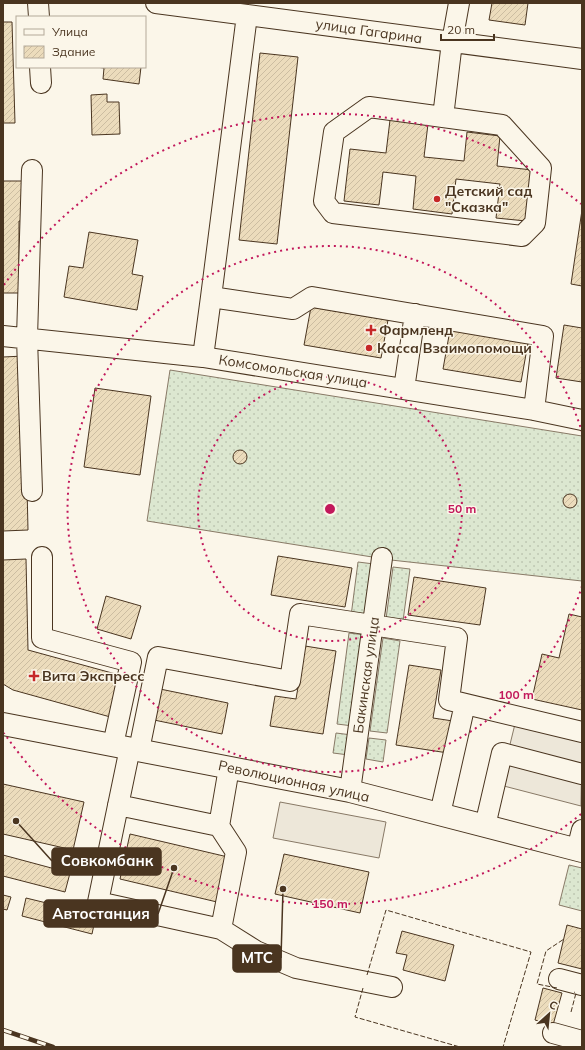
<svg xmlns="http://www.w3.org/2000/svg" width="585" height="1050" viewBox="0 0 585 1050" font-family="Mulish,sans-serif">
<style>
.grass{fill:url(#grass-dots);stroke:#887966}
.parking{fill:#ede7d9;stroke:#887966}
.building{fill:url(#building-hatch);stroke:#4a3520}
.lines{fill:none;stroke-linecap:round;stroke-linejoin:round}
.minor-casing{stroke:#4a3520;stroke-width:22}
.major-casing{stroke:#4a3520;stroke-width:24}
.minor{stroke:#fbf6e9;stroke-width:20}
.major{stroke:#fbf6e9;stroke-width:22}
.rail-casing{stroke:#4a3520;stroke-width:4.5}
.rail{stroke:#fbf6e9;stroke-width:3;stroke-dasharray:9;stroke-linecap:butt}
.fence{stroke:#4a3520;stroke-width:1;stroke-dasharray:5 2;stroke-linecap:butt}
.ring{fill:none;stroke:#c2185b;stroke-width:2;stroke-dasharray:2 4}
.poi-dot{fill:#c62828;stroke:#fbf6e9;stroke-width:1.5}
.labels{text-anchor:middle;dominant-baseline:central;stroke-width:3;stroke-linejoin:round;paint-order:stroke}
.street-label{font-size:14px;fill:#4a3520;stroke:#fbf6e9}
.poi-label{font-size:14px;font-weight:bold;fill:#4a3520;stroke:#fbf6e9;text-anchor:start}
.centre{fill:#c2185b;stroke:#fbf6e9;stroke-width:2}
.ring-label{font-size:12px;text-anchor:middle;font-weight:bold;fill:#c2185b;stroke:#fbf6e9;stroke-width:3;stroke-linejoin:round;paint-order:stroke}
.leader{fill:none;stroke:#4a3520;stroke-width:1.5}
.callout-dot{fill:#4a3520;stroke:#fbf6e9;stroke-width:1.5}
.callout{fill:#4a3520;stroke:#4a3520;stroke-width:1.5}
.callout-label{font-size:15px;text-anchor:middle;font-weight:bold;fill:#fff}
</style>
<defs>
<pattern id="grass-dots" width="8" height="8" patternUnits="userSpaceOnUse"><rect width="8" height="8" fill="#dce7d0"/><path d="M2 2h.1M6 6h.1" fill="none" stroke="#bec7b2" stroke-width="1.8" stroke-linecap="round"/></pattern>
<pattern id="building-hatch" width="6" height="6" patternUnits="userSpaceOnUse"><rect width="6" height="6" fill="#ecdcbc"/><path d="M-1 1l2-2M0 6l6-6M5 7l2-2" fill="none" stroke="#ccbda1"/></pattern>
</defs>
<rect width="100%" height="100%" fill="#fbf6e9"/>
<!-- grass -->
<path class="grass" d="M170 370 582 436V581L391 560 147 521Z
M358 562 374 564 367 618 351 616Z
M393 567 410 569 403 621 386 619Z
M349 633 365 635 353 726 337 724Z
M383 638 400 641 387 733 370 731Z
M336 733 352 735 349 755 333 753Z
M369 738 386 740 383 762 366 759Z
M569 865 582 868V911L559 905Z"/>
<!-- parking -->
<path class="parking" d="M515 724 582 741 581 806 500 785Z
M280 802 386 822 379 858 273 838Z"/>
<!-- building -->
<path class="building" d="M492 3H528L525 25 489 20Z
M3 22H12L15 123H3Z
M260 53 298 57 277 244 239 240Z
M96 67H141L139 84 103 79 104 68Z
M107 94V102H119L120 134 92 135 91 95Z
M390 120 428 124 424 157 464 161 467 132 500 136 497 166 532 170 526 221 496 218 500 184 456 179 452 214 413 209 416 176 383 172 379 205 344 201 350 149 386 153Z
M3 181H24L25 221H19V261L23 293H3Z
M582 210V286L571 284Z
M89 232 138 240 132 274 143 276 137 310 64 297 69 266 83 268Z
M311 307 388 320 381 358 304 345Z
M564 325 582 328V382L556 378Z
M450 330 528 343 521 382 443 369Z
M24 356 28 530 3 531V357Z
M95 388 151 396 140 475 84 467Z
M233 457a7 7 0 1 1 14 0a7 7 0 1 1-14 0Z
M563 501a7 7 0 1 1 14 0a7 7 0 1 1-14 0Z
M278 556 352 568 345 607 271 595Z
M26 559 28 650 123 676 114 718 13 690 3 684V560Z
M414 577 486 588 480 625 408 615Z
M106 596 141 606 131 639 97 629Z
M569 614 582 617V710L532 699 542 654 559 658Z
M305 646 336 651 323 734 270 726 275 696 296 699Z
M409 665 441 670 433 718 453 721 448 753 396 745Z
M160 689 228 703 222 734 154 720Z
M3 784 84 802 73 850 3 834Z
M130 834 228 857 217 902 120 879Z
M284 854 369 872 360 913 275 894Z
M3 855 70 873 65 892 3 876Z
M3 895 11 897 7 910 3 909Z
M26 898 96 915 92 934 22 916Z
M567 925 582 929V969L558 963Z
M402 931 454 945 445 981 403 970 407 955 396 953Z
M543 988 562 993 553 1025 535 1020Z"/>
<g class="lines">
<!-- minor casing -->
<g class="minor-casing">
<path id="minor" d="M38 3 39 17
M156 3 582 59
M40 67 41 83
M443 117 502 125 541 168 535 223 522 236 333 213 324 201 334 132 369 107 443 117 452 42 459 3
M211 297 247 15
M3 336 203 357 534 410 582 420
M203 357 211 297 293 309 312 297 543 336 534 410
M404 389 415 314
M32 491 27 338 32 170
M42 557V638L131 662 113 745
M130 748 98 902 221 929 236 852 219 826 229 768
M139 750 158 657 290 681 300 614 457 638 449 700 582 732
M350 791 382 558
M118 805 219 826
M440 814 465 704
M485 826 502 753 582 774
M577 850 582 830
M221 929 256 951 296 968 392 987
M559 979 582 985
M553 1033 582 1041"/>
</g>
<!-- major casing -->
<g class="major-casing">
<path id="major" d="M3 724 350 791 582 851"/>
</g>
<!-- minor -->
<use href="#minor" class="minor"/>
<!-- major -->
<use href="#major" class="major"/>
<!-- rail casing -->
<g class="rail-casing">
<path id="rail" d="M3 1030 53 1047"/>
</g>
<!-- rail -->
<use href="#rail" class="rail"/>
<!-- fence -->
<path class="fence" d="M367 975 386 910 531 952 503 1047
M363 988 355 1017 460 1047
M557 988 537 984 546 951 564 939
M571 1012 576 993 574 992"/>
</g>
<!-- distance rings -->
<g class="ring">
<circle cx="330" cy="509" r="132"/>
<path d="M582 586A263 263 0 1 1 582 432"/>
<path d="M581 814A395 395 0 0 1 4 733M4 285A395 395 0 0 1 581 204"/>
</g>
<!-- markers -->
<g class="poi-dot">
<circle cx="437" cy="199" r="4"/>
<path d="M369 324h4v4h4v4h-4v4h-4v-4h-4v-4h4z"/>
<circle cx="369" cy="348" r="4"/>
<path d="M32 670h4v4h4v4h-4v4h-4v-4h-4v-4h4z"/>
</g>
<g class="labels">
<!-- street labels -->
<g class="street-label">
<text transform="translate(369 31) rotate(8)">улица Гагарина</text>
<text transform="translate(293 371) rotate(9)">Комсомольская улица</text>
<text transform="translate(366 675) rotate(-82)">Бакинская улица</text>
<text transform="translate(294 781) rotate(12)">Революционная улица</text>
</g>
<!-- poi labels -->
<g class="poi-label">
<text x="445" y="191">Детский сад<tspan x="445" dy="16">"Сказка"</tspan></text>
<text x="379" y="330">Фармленд</text>
<text x="377" y="348">Касса Взаимопомощи</text>
<text x="42" y="676">Вита Экспресс</text>
</g>
</g>
<circle cx="330" cy="509" r="6" class="centre"/>
<g class="ring-label">
<text x="462" y="513">50 m</text>
<text x="516" y="699">100 m</text>
<text x="330" y="908">150 m</text>
</g>
<!-- callouts -->
<path class="leader" d="M16 821L52 861M174 868L158 914M283 889L281 958"/>
<g class="callout-dot">
<circle cx="16" cy="821" r="4"/>
<circle cx="174" cy="868" r="4"/>
<circle cx="283" cy="889" r="4"/>
</g>
<g class="callout">
<rect x="52" y="848" width="109" height="27" rx="4"/>
<rect x="44" y="900" width="114" height="27" rx="4"/>
<rect x="233" y="945" width="48" height="27" rx="4"/>
</g>
<g class="callout-label">
<text x="107" y="866">Совкомбанк</text>
<text x="101" y="919">Автостанция</text>
<text x="257" y="963">МТС</text>
</g>
<!-- border -->
<rect width="585" height="1050" fill="none" stroke="#4a3520" stroke-width="8"/>
<!-- legend -->
<rect x="16" y="16" width="130" height="52" fill="#fbf6e9" stroke="#b4a999"/>
<rect x="24" y="29" width="20" height="6" fill="#fbf6e9" stroke="#b4a999"/>
<text x="52" y="36" font-size="12" fill="#4a3520">Улица</text>
<rect x="24" y="46" width="20" height="12" fill="url(#building-hatch)" stroke="#b4a999"/>
<text x="52" y="56" font-size="12" fill="#4a3520">Здание</text>
<!-- north arrow -->
<g transform="translate(549 1014) rotate(27)" stroke="#fbf6e9" stroke-width="3" paint-order="stroke">
<path d="M0-3L7 15L0 10L-7 15Z" fill="#4a3520"/>
<text y="-6" font-size="11" font-weight="bold" text-anchor="middle" fill="#4a3520">С</text>
</g>
<!-- scale -->
<path d="M441 34v6h53v-6" fill="none" stroke="#4a3520" stroke-width="2"/>
<text x="447" y="34" font-size="12" fill="#4a3520" stroke="#fbf6e9" stroke-width="3" paint-order="stroke">20 m</text>
</svg>
